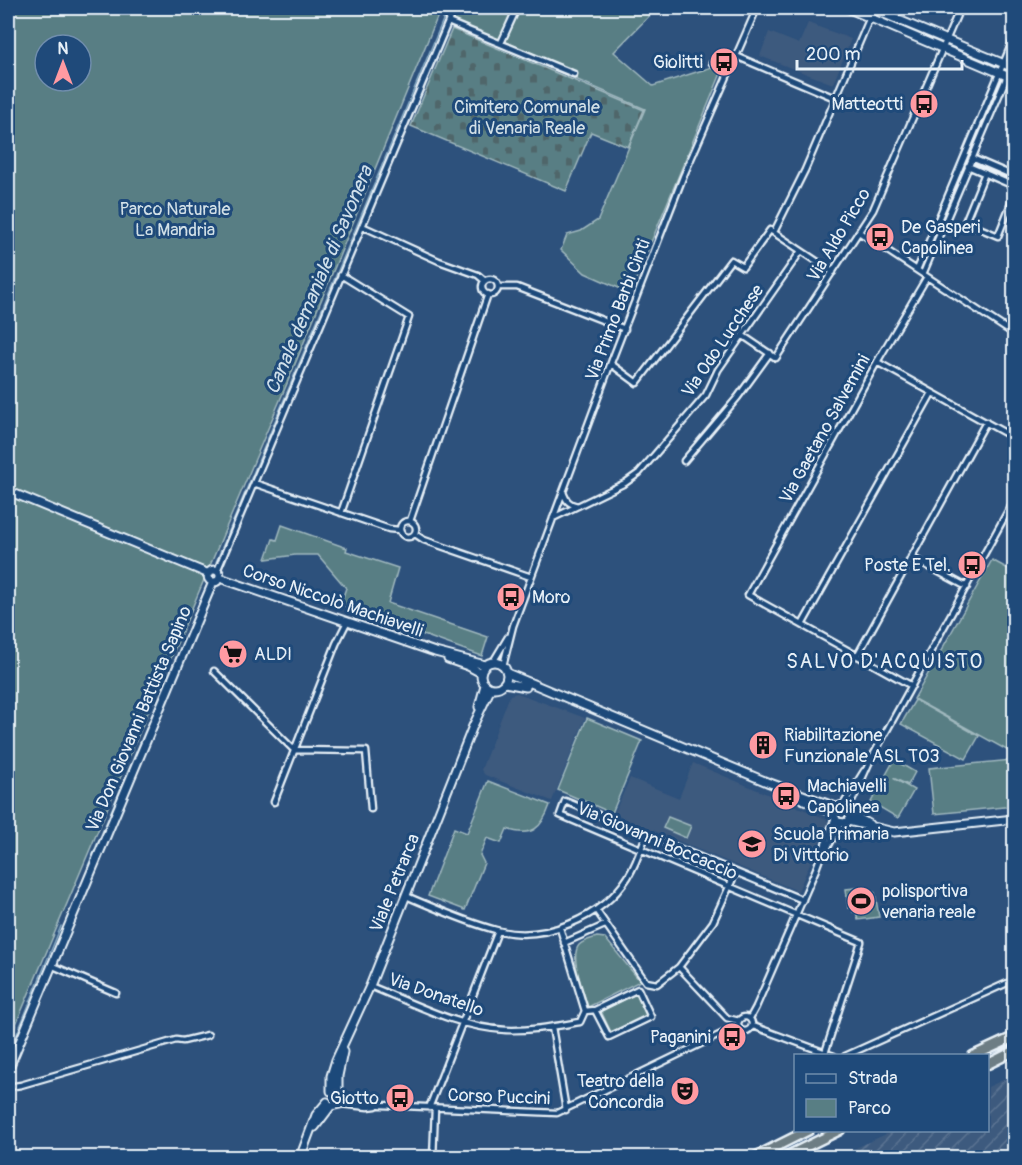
<svg xmlns="http://www.w3.org/2000/svg" width="1022" height="1165" viewBox="0 0 1022 1165" font-family="Pangolin,sans-serif">
<style>
.built{fill:#3e5a7e}
.industrial{fill:url(#industrial-furrows)}
.green{fill:#587e84;stroke:#a0b8be;stroke-width:1.5;fill-rule:evenodd}
.cemetery{fill:url(#cemetery-stones);stroke:#a0b8be;stroke-width:1.5}
.lines{fill:none;stroke-linecap:round;stroke-linejoin:round}
.stream{stroke:#84a8c1;stroke-width:1.5}
.street-casing{stroke:#e8f1f8;stroke-width:9}
.secondary-casing{stroke:#e8f1f8;stroke-width:11}
.highway-casing{stroke:#e8f1f8;stroke-width:13}
.street{stroke:#1f4a7a;stroke-width:4.5}
.secondary{stroke:#1f4a7a;stroke-width:7}
.highway{stroke:#6d7d84;stroke-width:8}
.labels{text-anchor:middle;dominant-baseline:central;stroke-width:6;stroke-linejoin:round;paint-order:stroke}
.poi-label{font-size:18px;fill:#e8f1f8;stroke:#1f4a7a;text-anchor:start}
.park-label{font-size:18px;fill:#d2e0e7;stroke:#1f4a7a}
.street-label{font-size:18px;fill:#e8f1f8;stroke:#1f4a7a}
.water-label{font-size:20px;font-style:italic;fill:#cfdfea;stroke:#1f4a7a}
.neighbourhood-label{font-size:20px;letter-spacing:1.5px;fill:#e8f1f8;stroke:#1f4a7a}
</style>
<defs>
<pattern id="industrial-furrows" width="10" height="10" patternUnits="userSpaceOnUse" patternTransform="scale(1.5)"><rect width="10" height="10" fill="#3e5a7e"/><path d="M-1 1l2-2M0 10L10 0M9 11l2-2" fill="none" stroke="#5a7291"/></pattern>
<pattern id="cemetery-stones" width="16" height="16" patternUnits="userSpaceOnUse" patternTransform="scale(1.5)"><rect width="16" height="16" fill="#587e84"/><path d="M2 7V4a2 2 0 0 1 4 0v3zM10 15v-3a2 2 0 0 1 4 0v3z" fill="#50666a"/></pattern>
</defs>
<rect width="100%" height="100%" fill="#2d517c"/>
<filter id="ink" filterUnits="userSpaceOnUse"><feTurbulence type="fractalNoise" baseFrequency=".0167" numOctaves="2"/><feDisplacementMap in="SourceGraphic" scale="12" xChannelSelector="R" yChannelSelector="G"/><feConvolveMatrix kernelMatrix="1 2 1 2 8 2 1 2 1" color-interpolation-filters="sRGB"/></filter>
<g filter="url(#ink)">
<!-- built -->
<path class="built" d="M808 23 851 39 833 84 760 56 769 32 799 44Z
M517 693 585 718 552 801 485 775 481 770 510 695Z
M693 763 826 819 828 822 798 891 614 814 630 778 679 798Z"/>
<!-- industrial -->
<path class="industrial" d="M1014 1075V1157L834 1158 893 1131 988 1130V1087Z"/>
<!-- green -->
<path class="green" d="M8 8H441L286 386 8 1043ZM45 45H81V81H45Z
M457 8H657L614 52 653 86 709 68 724 66 630 293 585 273 561 250 567 235 581 231 598 220 645 109 450 25Z
M282 525 347 548 346 551 398 568 388 603 488 637 482 656 340 605 346 588 318 555H295L266 559 273 539 277 540Z
M992 560 1014 572V754L914 699Z
M915 700 979 736 966 759 901 724Z
M587 718 642 741 612 813 558 790Z
M894 760 915 772 908 785 893 778 914 790 898 818 871 802Z
M1012 760 1014 806 934 814 929 768Z
M488 781 550 805C542 828 532 838 507 829L501 843 487 838 480 855 484 863 465 910 428 896 454 828 467 833Z
M668 817 691 826 686 838 663 828Z
M865 887 875 893 879 917 858 920 856 912H853V908H848L846 889Z
M597 937 605 938 640 981 588 1007C584 992 569 957 579 945 584 940 591 939 597 937Z
M636 994 646 1015 611 1032 601 1011Z"/>
<!-- cemetery -->
<path class="cemetery" d="M452 29 644 110 628 147 591 132 566 191 411 126Z"/>
<g class="lines">
<!-- stream -->
<path class="stream" d="M216 562 448 8
M88 866 205 589
M8 1056 61 926"/>
<!-- street casing -->
<g class="street-casing">
<path id="street" d="M448 22 574 74
M501 43 517 8
M712 63 728 57 736 56 835 98
M972 158 1014 176
M968 166 1014 186
M985 173 965 222 998 236 1014 196
M362 226 439 261 478 275 485 281
M774 232 805 170 874 8
M859 232 1014 334
M917 270 1014 38
M923 274 1014 60
M482 287a8 8 0 1 1 16 0a8 8 0 1 1-16 0Z
M498 287H517L625 329
M742 335 776 358 873 210 960 8
M877 362 1014 438
M611 364 637 383 731 260 743 267 770 230 833 272
M684 461 738 397 770 353
M254 483 389 529 399 530
M563 492C566 500 568 504 578 506
M341 513 409 317 341 275
M553 518 625 483 639 473 706 395 718 370 801 251
M400 529a8 8 0 1 1 16 0a8 8 0 1 1-16 0Z
M410 521 488 294
M415 534 424 540 531 577
M911 557 967 587
M217 571 454 8
M802 625 932 393
M857 656 986 422
M493 662 508 637
M503 666 513 626 612 360 683 177 757 8
M214 671 294 750 366 751 371 809
M912 686 748 595 877 362 927 277
M274 802 336 644 347 622
M843 805 864 771
M849 808 870 761 1014 500
M823 856 841 823
M406 896C435 908 465 922 496 930 543 943 602 918 628 877 636 864 641 849 646 835
M803 900 565 801 560 815 861 942 825 1053
M596 910 646 982 657 984 679 967 713 922 736 872
M564 943 605 925
M51 965 116 993
M679 967 727 1018 739 1021
M370 986C413 1003 459 1028 506 1030 531 1031 556 1026 580 1022L585 1011 560 928
M585 1011 595 1010 638 989 651 1017 609 1037 595 1010
M738 1024a7 7 0 1 1 14 0a7 7 0 1 1-14 0Z
M750 1018 756 1007 816 869 834 820
M753 1026 834 1056
M552 1027 566 1110
M845 1056 1014 980
M8 1087 21 1085 176 1040 183 1041 208 1035
M343 1098 382 1105 557 1113 738 1026
M340 1104 368 1107 376 1106
M429 1108 498 931
M8 1154 11 1158
M433 1158 435 1108
M1012 1158 1014 1157"/>
</g>
<!-- secondary casing -->
<g class="secondary-casing">
<path id="secondary" d="M847 8 1014 79
M870 8 1014 68
M8 491 209 574
M208 576a6 6 0 1 1 12 0a6 6 0 1 1-12 0Z
M220 578 435 652 485 665
M448 659 468 666 481 673
M481 675a13 13 0 1 1 26 0a13 13 0 1 1-26 0Z
M507 673 767 782 836 807
M505 683 526 687
M479 707 485 685
M802 799 833 813
M851 814 869 824
M848 821 851 814 849 808 843 805 836 807 833 813 837 822 845 823 848 821 894 832 1014 819
M8 1070 213 582
M331 1091V1076L336 1060 370 986 473 726 491 688
M338 1091V1076L343 1052
M331 1106 340 1104 343 1098 341 1093 335 1091
M315 1127 331 1106
M300 1158 316 1115 327 1102"/>
</g>
<!-- highway casing -->
<g class="highway-casing">
<path id="highway" d="M973 1056 1014 1037
M988 1064 1014 1051
M753 1158 809 1130
M783 1158 840 1130"/>
</g>
<!-- street -->
<use href="#street" class="street"/>
<!-- secondary -->
<use href="#secondary" class="secondary"/>
<!-- highway -->
<use href="#highway" class="highway"/>
</g>
</g>
<!-- icons -->
<defs>
<g id="bus-disc" transform="scale(1.5)"><circle r="9.5" fill="#ff9aa2" stroke="#1f4a7a"/><path d="M-5-6H5V4H4V6H2V4H-2V6H-4V4H-5ZM-3.5-4V0h7V-4ZM-3.5 1.2v1.5H-2V1.2ZM2 1.2v1.5H3.5V1.2Z" fill="#111"/></g>
<g id="supermarket-disc" transform="scale(1.5)"><circle r="9.5" fill="#ff9aa2" stroke="#1f4a7a"/><path d="M-6-5.5h2.5l.6 2H6L4.5 2H-2.5L-4.4-4H-6ZM-1.5 3.2a1.3 1.3 0 1 0 .1 0ZM3 3.2a1.3 1.3 0 1 0 .1 0Z" fill="#111"/></g>
<g id="building-disc" transform="scale(1.5)"><circle r="9.5" fill="#ff9aa2" stroke="#1f4a7a"/><path d="M-4-6H4V6H1V3H-1V6H-4ZM-2.5-4.3h1.7v1.8h-1.7ZM.8-4.3h1.7v1.8H.8ZM-2.5-1h1.7V.8h-1.7ZM.8-1h1.7V.8H.8Z" fill="#111"/></g>
<g id="school-disc" transform="scale(1.5)"><circle r="9.5" fill="#ff9aa2" stroke="#1f4a7a"/><path d="M0-5L7-2L0 1L-7-2ZM-4 1L0 2.5L4 1V4Q0 6-4 4Z" fill="#111"/></g>
<g id="stadium-disc" transform="scale(1.5)"><circle r="9.5" fill="#ff9aa2" stroke="#1f4a7a"/><path d="M0-5a6.5 5 0 1 0 0 10a6.5 5 0 1 0 0-10ZM-3.5-1.8h7v3.6h-7Z" fill="#111"/></g>
<g id="theatre-disc" transform="scale(1.5)"><circle r="9.5" fill="#ff9aa2" stroke="#1f4a7a"/><path d="M-5-5.5Q0-4 5-5.5V0Q5 5 0 6Q-5 5-5 0ZM-3.3-2.5H-1v1.5H-3.3ZM1-2.5H3.3v1.5H1ZM-2.8 1Q0 5.5 2.8 1Z" fill="#111"/></g>
</defs>
<g fill-rule="evenodd">
<use href="#bus-disc" x="724" y="62"/>
<use href="#bus-disc" x="924" y="104"/>
<use href="#bus-disc" x="880" y="237"/>
<use href="#bus-disc" x="972" y="565"/>
<use href="#bus-disc" x="511" y="597"/>
<use href="#supermarket-disc" x="233" y="654"/>
<use href="#building-disc" x="763" y="745"/>
<use href="#bus-disc" x="786" y="796"/>
<use href="#school-disc" x="752" y="844"/>
<use href="#stadium-disc" x="861" y="901"/>
<use href="#bus-disc" x="732" y="1037"/>
<use href="#theatre-disc" x="685" y="1091"/>
<use href="#bus-disc" x="400" y="1098"/>
</g>
<g class="labels">
<!-- poi labels -->
<g class="poi-label">
<text x="703" y="62" text-anchor="end">Giolitti</text>
<text x="903" y="104" text-anchor="end">Matteotti</text>
<text x="901" y="227">De Gasperi<tspan x="901" dy="21">Capolinea</tspan></text>
<text x="951" y="565" text-anchor="end">Poste E Tel.</text>
<text x="532" y="597">Moro</text>
<text x="254" y="654">ALDI</text>
<text x="784" y="735">Riabilitazione<tspan x="784" dy="21">Funzionale ASL TO3</tspan></text>
<text x="807" y="786">Machiavelli<tspan x="807" dy="21">Capolinea</tspan></text>
<text x="773" y="834">Scuola Primaria<tspan x="773" dy="21">Di Vittorio</tspan></text>
<text x="882" y="891">polisportiva<tspan x="882" dy="21">venaria reale</tspan></text>
<text x="711" y="1037" text-anchor="end">Paganini</text>
<text x="664" y="1081" text-anchor="end">Teatro della<tspan x="664" dy="21">Concordia</tspan></text>
<text x="379" y="1098" text-anchor="end">Giotto</text>
</g>
<!-- park labels -->
<g class="park-label">
<text x="527" y="107">Cimitero Comunale<tspan x="527" dy="21">di Venaria Reale</tspan></text>
<text x="175" y="209">Parco Naturale<tspan x="175" dy="21">La Mandria</tspan></text>
</g>
<!-- street labels -->
<g class="street-label">
<text transform="translate(839 235) rotate(-59)">Via Aldo Picco</text>
<text transform="translate(618 310) rotate(-69)">Via Primo Barbi Cinti</text>
<text transform="translate(723 341) rotate(-56)">Via Odo Lucchese</text>
<text transform="translate(825 429) rotate(-61)">Via Gaetano Salvemini</text>
<text transform="translate(333 601) rotate(19)">Corso Niccolò Machiavelli</text>
<text transform="translate(139 719) rotate(-67)">Via Don Giovanni Battista Sapino</text>
<text transform="translate(657 841) rotate(23)">Via Giovanni Boccaccio</text>
<text transform="translate(395 883) rotate(-68)">Viale Petrarca</text>
<text transform="translate(436 995) rotate(19)">Via Donatello</text>
<text transform="translate(499 1097) rotate(2)">Corso Puccini</text>
</g>
<!-- water labels -->
<g class="water-label">
<text transform="translate(319 280) rotate(-67)">Canale demaniale di Savonera</text>
</g>
<!-- neighbourhood labels -->
<g class="neighbourhood-label">
<text x="885" y="661">SALVO D'ACQUISTO</text>
</g>
</g>
<!-- margin -->
<rect width="1022" height="1165" fill="none" stroke="#1f4a7a" stroke-width="30"/>
<rect x="15" y="15" width="992" height="1135" fill="none" stroke="#e8f1f8" stroke-width="2" filter="url(#ink)"/>
<!-- legend -->
<rect x="794" y="1054" width="195" height="78" fill="#1f4a7a" stroke="#6f8dac" stroke-width="1.5"/>
<rect x="806" y="1074" width="30" height="9" fill="#1f4a7a" stroke="#6f8dac" stroke-width="1.5"/>
<text x="848" y="1084" font-size="18" fill="#e8f1f8">Strada</text>
<rect x="806" y="1099" width="30" height="18" fill="#587e84" stroke="#6f8dac" stroke-width="1.5"/>
<text x="848" y="1114" font-size="18" fill="#e8f1f8">Parco</text>
<!-- north arrow -->
<g transform="translate(63 63)"><circle r="28" fill="#1f4a7a" stroke="#6f8dac" stroke-width="1.5"/>
<path d="M0-4.5L10 22L0 15L-10 22Z" fill="#ff9aa2"/>
<text y="-9" font-size="16" font-weight="bold" text-anchor="middle" fill="#e8f1f8">N</text>
</g>
<!-- scale -->
<path d="M797 60v9h165v-9" fill="none" stroke="#e8f1f8" stroke-width="3"/>
<text x="806" y="60" font-size="18" fill="#e8f1f8" stroke="#1f4a7a" stroke-width="4.5" paint-order="stroke">200 m</text>
</svg>
